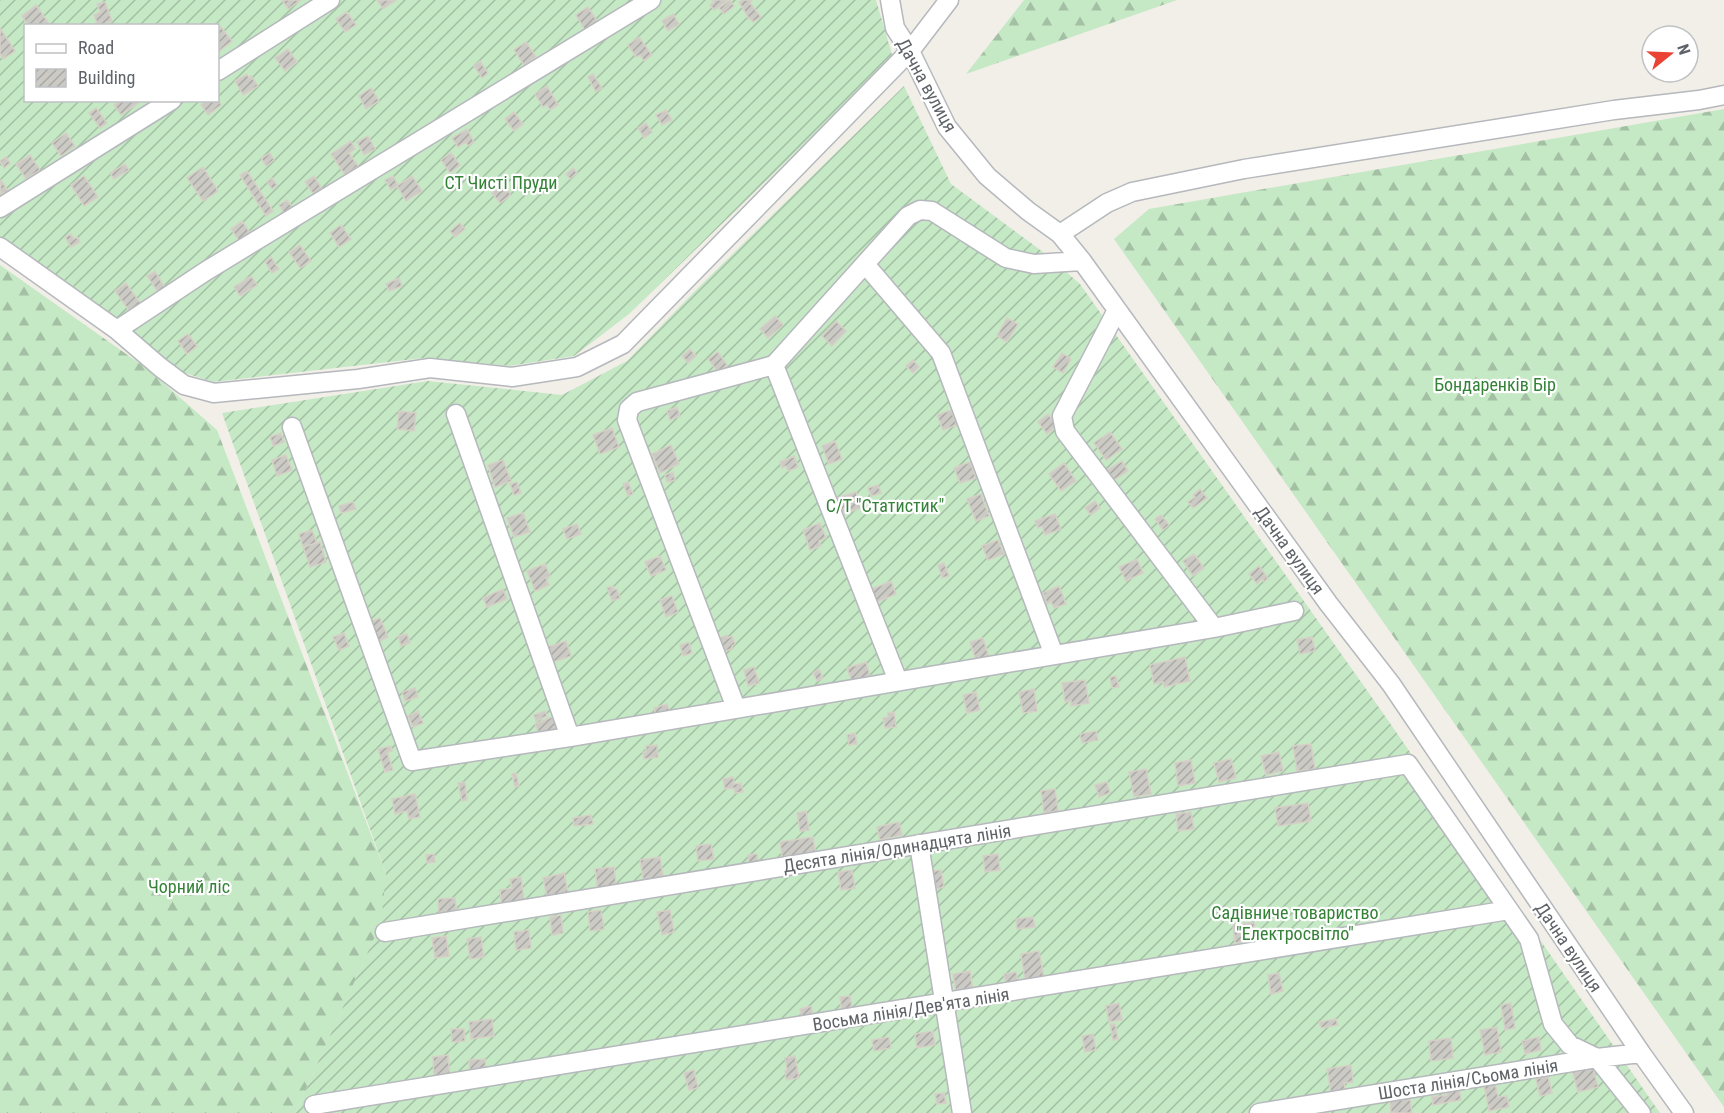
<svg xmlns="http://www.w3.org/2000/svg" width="1724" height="1113" viewBox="0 0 1724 1113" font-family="'Roboto Condensed',sans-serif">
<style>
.forest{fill:url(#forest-firs)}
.garden{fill:url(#garden-furrows);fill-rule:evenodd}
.building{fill:url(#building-hatch);stroke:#d6d1c6;stroke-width:1.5}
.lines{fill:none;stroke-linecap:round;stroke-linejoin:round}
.minor-casing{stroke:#b5b8bc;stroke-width:21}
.minor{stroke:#fff;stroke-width:18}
.labels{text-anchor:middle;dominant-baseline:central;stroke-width:4.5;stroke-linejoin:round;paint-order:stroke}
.street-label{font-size:18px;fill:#5f6368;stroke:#fff}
.park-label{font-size:18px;fill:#348238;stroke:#fff}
</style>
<defs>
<pattern id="forest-firs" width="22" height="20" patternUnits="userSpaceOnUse" patternTransform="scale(1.5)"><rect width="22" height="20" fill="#c5e8c5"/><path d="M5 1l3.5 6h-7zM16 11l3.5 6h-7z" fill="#a3c0a4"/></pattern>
<pattern id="garden-furrows" width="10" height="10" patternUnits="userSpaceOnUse" patternTransform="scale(1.5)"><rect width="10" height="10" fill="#c5e8c5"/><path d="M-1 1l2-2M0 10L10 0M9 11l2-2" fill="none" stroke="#a3c0a4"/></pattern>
<pattern id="building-hatch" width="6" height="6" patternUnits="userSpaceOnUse" patternTransform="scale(1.5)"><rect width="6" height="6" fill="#cccac5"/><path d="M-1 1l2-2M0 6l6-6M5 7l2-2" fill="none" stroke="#a9a8a4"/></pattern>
</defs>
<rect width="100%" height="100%" fill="#f1efe8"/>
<!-- forest -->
<path class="forest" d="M1024 0H1177L966 74Z
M1724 109V1107L1114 239 1149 209Z
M0 265 146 368 217 430 394 895 295 1113H0Z"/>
<!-- garden -->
<path class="garden" d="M0 0H876L893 58 629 314 574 356 509 366 424 358 213 382 182 372 0 239ZM26 26H218V100H26Z
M904 86 951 184 1047 255 1080 284 1385 716 1660 1113H295L381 923 386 874 222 413 428 381 562 395 627 361 697 289Z"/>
<!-- building -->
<path class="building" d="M282 0H301L288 9Z
M377 0H396L383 9Z
M712 0H726L727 1 714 10 710 5 714 2Z
M730 0 734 6 724 14 719 8Z
M743 0H751L752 1 750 3 761 17 753 22 750 18 749 19 739 2Z
M105 2 112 21 98 26 94 15 100 12 97 4Z
M36 5 50 25V26H28L22 16Z
M588 7 599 24 586 32 576 15Z
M347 12 356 25 345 32 336 19Z
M673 14 679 24 668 31 662 21Z
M221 27 232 41 218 52V30Z
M0 28 15 51 3 59 0 54Z
M639 37 652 55 644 61 640 55 636 57 628 45Z
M526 42 536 57 524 65 514 50Z
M288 49 297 62 285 71 275 58Z
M480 61 488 73 482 78 474 66Z
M247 74 249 78 251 76 258 86 243 95 235 81Z
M593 74 602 88 596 92 588 77Z
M547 86 558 105 550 110 547 105 543 107 535 94Z
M371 88 379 101 366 109 359 96Z
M218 99 221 105 208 115 201 105 207 100H218Z
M121 100H138L140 102 121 115 114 105Z
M96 108 107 123 100 128 89 113Z
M666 110 672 120 662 125 656 115Z
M514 112 523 124 514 131 505 119Z
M646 123 652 132 644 138 638 128Z
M467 129 474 142 468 146 466 142 458 147 452 138Z
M66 133 75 146 61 156 52 143Z
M368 136 375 149 364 155 357 142Z
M351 141 355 149 349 153 358 166 345 175 331 154Z
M270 153 274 160 266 166 261 158Z
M451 153 460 165 450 173 441 160Z
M30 155 40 170 26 179 16 164Z
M6 157 10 163 4 168 0 161Z
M125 164 129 170 114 179 110 173Z
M203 167 218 191 203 201 187 178Z
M573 168 577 173 570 179 566 174Z
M247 171 273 211 266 216 240 175Z
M84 176 98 197 84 206 71 185Z
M314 176 322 189 314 195 305 182Z
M393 176 398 185 391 190 385 180Z
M412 176 422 191 406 201 397 186Z
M272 178 277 185 272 189 267 182Z
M1 180 8 191 1 195 0 181Z
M503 184 511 195 500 203 492 193Z
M287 200 296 212 287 218 279 205Z
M242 221 253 237 242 245 231 229Z
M460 223 465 229 455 237 450 231Z
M341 225 351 239 339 247 330 233Z
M71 234 74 239 77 237 80 242 71 247 65 237Z
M300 245 311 261 300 268 289 252Z
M271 257 279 269 272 273 265 262Z
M155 271 165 288 158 292 147 276Z
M251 276 257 285 240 296 234 287Z
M399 278 402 286 389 291 386 284Z
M126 283 141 304 130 312 115 291Z
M775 316 783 325 768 338 760 329Z
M1007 318 1018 324 1007 342 997 336Z
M836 321 846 331 832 346 822 336Z
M188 334 197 346 187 354 178 341Z
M690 349 696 356 688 363 682 356Z
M718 352 727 365 718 372 708 359Z
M1062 353 1071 359 1063 373 1053 367Z
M913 360 919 367 913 373 906 366Z
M677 407 680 416 670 420 667 411Z
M951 410 957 425 943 430 937 415Z
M399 411 416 413 414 431 397 429Z
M1048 414 1057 426 1047 434 1038 422Z
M612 428 619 447 600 454 593 435Z
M1110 432 1122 449 1106 460 1094 443Z
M281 433 284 442 273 446 270 437Z
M835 441 842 459 829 464 822 446Z
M671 445 679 464 660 473 652 454Z
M286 455 292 470 277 476 272 460Z
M794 456 798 467 788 471 786 466 782 468 780 462Z
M503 460 511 481 495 487 488 465Z
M1122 461 1128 471 1114 480 1107 470Z
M970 462 976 478 960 483 954 468Z
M1064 463 1076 481 1061 491 1049 474Z
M673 472 675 480 667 482 665 475Z
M517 482 521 493 514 495 510 484Z
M628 482 633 494 628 496 623 484Z
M878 485 881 493 871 496 868 488Z
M1200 489 1207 498 1193 508 1188 502 1195 497 1193 495Z
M856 492 861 508 843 514 837 498Z
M981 494 989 516 976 521 967 499Z
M1095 501 1100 508 1091 515 1085 508Z
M353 502 356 509 341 513 339 506Z
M523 513 530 532 514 537 507 518Z
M1055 514 1061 529 1045 535 1042 526 1038 528 1035 521Z
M1161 515 1169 525 1163 530 1155 519Z
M820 523 826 538 819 541 821 546 810 550 803 530Z
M577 524 581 534 567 539 563 529Z
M312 530 317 543 303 547 299 534Z
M998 540 1004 554 988 560 982 546Z
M320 542 326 562 310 567 303 547Z
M1194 554 1204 568 1193 576 1183 561Z
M660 556 666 570 651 576 645 562Z
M1137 559 1143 573 1126 581 1119 567Z
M944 563 949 576 942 578 938 565Z
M545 564 550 576 546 578 549 585 535 591 527 571Z
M1259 566 1268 578 1264 582 1262 579 1257 584 1249 574Z
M891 581 896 594 877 602 872 589Z
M613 586 614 590 617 589 620 598 612 601 607 588Z
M1059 586 1066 604 1054 608 1051 602 1047 604 1043 593Z
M503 589 507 599 487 607 483 598Z
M672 596 678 612 666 617 660 600Z
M380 618 388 637 375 643 367 623Z
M344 633 349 646 339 650 333 637Z
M407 634 410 643 401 646 398 636Z
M727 635 728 638 732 636 735 644 732 646 733 649 721 652 717 639Z
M1312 637 1315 651 1300 654 1297 640Z
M983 638 989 657 976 661 970 642Z
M566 641 571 656 553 662 548 647Z
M689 642 692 653 683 656 680 645Z
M1185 657 1190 681 1164 687 1163 682 1154 684 1150 665Z
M866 662 870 676 852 682 847 668Z
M754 667 759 683 748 686 744 670Z
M819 669 823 678 817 681 813 673Z
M1116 676 1119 687 1112 688 1110 677Z
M1085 680 1089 703 1071 706V701L1065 702 1062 683Z
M415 688 418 697 405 701 402 692Z
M1034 689 1037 711 1023 713 1019 692Z
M976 692 980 710 967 713 963 695Z
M667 704 671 716 657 720 654 708Z
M418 711 423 723 413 727 408 716Z
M545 711 547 716 536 721 534 715Z
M894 712 896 727 885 728 883 718 888 717V713Z
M554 716 559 729 540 736 535 724Z
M1096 731 1098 740 1082 743 1080 734Z
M855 733 857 744 849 745 847 735Z
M1311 744 1315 769 1297 771 1293 746Z
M657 745 658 757 644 759 643 752H646V746Z
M391 746 392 751 387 752 393 770 385 772 378 749Z
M1279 752 1283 771 1266 775 1261 756Z
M1231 759 1236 778 1219 782 1214 763Z
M1191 760 1195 783 1178 786 1175 763Z
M1146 769 1151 794 1134 797 1129 772Z
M516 773 519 786 515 787 512 774Z
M733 777 734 784 741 783 743 792 735 793 734 788 725 789 723 779Z
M465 782 467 800 462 801 458 783Z
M1107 782 1110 793 1099 797 1095 785Z
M1055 789 1058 811 1044 813 1041 791Z
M415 794 420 817 409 819 407 811 395 814 392 799Z
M1308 803 1311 821 1278 826 1275 808Z
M806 811 809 830 800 831 797 813Z
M1191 812 1194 829 1178 831 1176 814Z
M591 815 593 824 574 826 573 818Z
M899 822 902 835 880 840 877 827Z
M813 837 816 857 783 862 780 842Z
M711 844 714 859 698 861 696 846Z
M434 854 435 862 427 863 426 855Z
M757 854 759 868 750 869 748 855Z
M998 854 1000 870 985 872 983 856Z
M660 857 664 881 644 884 640 860Z
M614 867 617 891 598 893 595 869Z
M852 870 855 888 841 890 838 872Z
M941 870 944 887 936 889 933 871Z
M564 873 569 897 548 902 543 878Z
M521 877 525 906 502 909 500 890 512 888 510 879Z
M455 898 457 917 439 918 438 899Z
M601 910 604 929 590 931 588 912Z
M670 910 674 932 662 935 657 912Z
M561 915 563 933 552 935 550 917Z
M1033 917 1035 927 1017 929 1016 919Z
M1254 922 1256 940 1235 943 1233 925Z
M529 930 531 948 516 950 514 932Z
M446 936 449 956 435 958 432 938Z
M481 937 484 957 470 959 467 939Z
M1039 951 1044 978 1026 987 1021 954Z
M970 971 973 990 956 993 953 974Z
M1016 972 1020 987 1007 989 1004 974Z
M1279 973 1283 991 1271 994 1268 975Z
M850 996 853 1013 842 1014 840 997Z
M1119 1003 1122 1020 1109 1022 1106 1006Z
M1511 1003 1515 1028 1505 1030 1501 1005Z
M811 1006 814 1019 803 1021 800 1009Z
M492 1019 494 1036 471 1039 469 1022Z
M1336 1019 1338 1025 1321 1028 1319 1022Z
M1110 1024H1115L1118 1039 1113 1040Z
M1497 1027 1501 1052 1485 1055 1480 1030Z
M451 1029H464L465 1041 452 1042Z
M933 1031 935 1045 917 1048 915 1034Z
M1093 1034 1096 1050 1085 1052 1082 1036Z
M889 1037 891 1048 874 1051 872 1040Z
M1539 1037 1541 1050 1525 1054 1522 1041Z
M1451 1038 1453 1058 1431 1061 1429 1041Z
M448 1055 450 1077 434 1079 433 1057Z
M795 1056 799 1078 786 1080 785 1071 787 1070 785 1058Z
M485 1059 486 1072 470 1074 469 1060Z
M1351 1065 1353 1082 1344 1083 1345 1091 1331 1093 1327 1069Z
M1592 1065 1598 1087 1578 1092 1572 1070Z
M694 1070 698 1088 689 1090 684 1073Z
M1548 1076 1552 1093 1540 1096 1536 1079Z
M1495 1083 1498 1097 1507 1096 1509 1107 1489 1111 1484 1085Z
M1459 1086 1461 1100 1433 1105 1432 1097 1447 1095 1446 1088Z
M944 1093 946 1103 937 1104 935 1094Z
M1410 1099 1412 1113H1391L1390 1101Z"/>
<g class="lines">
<!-- minor casing -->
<g class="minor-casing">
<path id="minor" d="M890 0 895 28 910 51 947 127 987 176 1028 211 1060 234 1082 261 1328 603 1391 684 1641 1053 1684 1113
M218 71 330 0
M0 208 172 100
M1060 234 1107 203 1132 192 1244 169 1614 110 1699 100 1724 95
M0 247 117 330 160 367 184 385 214 393 358 379 430 368 512 377 577 367 623 344 910 51 949 0
M865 264 941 353 1054 655
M1117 310 1062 416 1065 431 1214 628
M117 330 206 271 651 0
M774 365 898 681
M456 414 570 737
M292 427 412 761 570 737 1214 628 1294 611
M736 708 627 420 629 409 637 402 774 365 908 216 920 210 932 211 1006 258 1034 264 1082 261
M919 844 962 1113
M385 932 1408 764 1529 939 1553 1024 1570 1045 1597 1058 1641 1113
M314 1105 1509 910
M1259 1113 1597 1058 1641 1053"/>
</g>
<!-- minor -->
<use href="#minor" class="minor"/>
</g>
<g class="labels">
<!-- street labels -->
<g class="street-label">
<text transform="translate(927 85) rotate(61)">Дачна вулиця</text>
<text transform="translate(1290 550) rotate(54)">Дачна вулиця</text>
<text transform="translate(897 848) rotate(-9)">Десята лінія/Одинадцята лінія</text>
<text transform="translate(1569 947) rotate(56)">Дачна вулиця</text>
<text transform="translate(911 1009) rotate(-9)">Восьма лінія/Дев'ята лінія</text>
<text transform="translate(1468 1079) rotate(-9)">Шоста лінія/Сьома лінія</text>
</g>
<!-- park labels -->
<g class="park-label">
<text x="501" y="182">СТ Чисті Пруди</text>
<text x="1495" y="384">Бондаренків Бір</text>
<text x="885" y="505">С/Т "Статистик"</text>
<text x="189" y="886">Чорний ліс</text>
<text x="1295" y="912">Садівниче товариство<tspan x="1295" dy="21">"Електросвітло"</tspan></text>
</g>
</g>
<!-- legend -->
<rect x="24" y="24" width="195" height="78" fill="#ffffff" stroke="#bfc1c3" stroke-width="1.5"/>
<rect x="36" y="44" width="30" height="9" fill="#ffffff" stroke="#bfc1c3" stroke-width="1.5"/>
<text x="78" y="54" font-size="18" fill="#5f6368">Road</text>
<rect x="36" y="69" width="30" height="18" fill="url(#building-hatch)" stroke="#bfc1c3" stroke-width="1.5"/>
<text x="78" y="84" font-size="18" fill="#5f6368">Building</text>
<!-- north arrow -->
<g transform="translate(1670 54) rotate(72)"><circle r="28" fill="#ffffff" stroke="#bfc1c3" stroke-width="1.5"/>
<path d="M0-4.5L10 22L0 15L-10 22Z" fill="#ea4335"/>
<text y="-9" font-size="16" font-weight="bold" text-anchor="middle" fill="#5f6368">N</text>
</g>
</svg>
